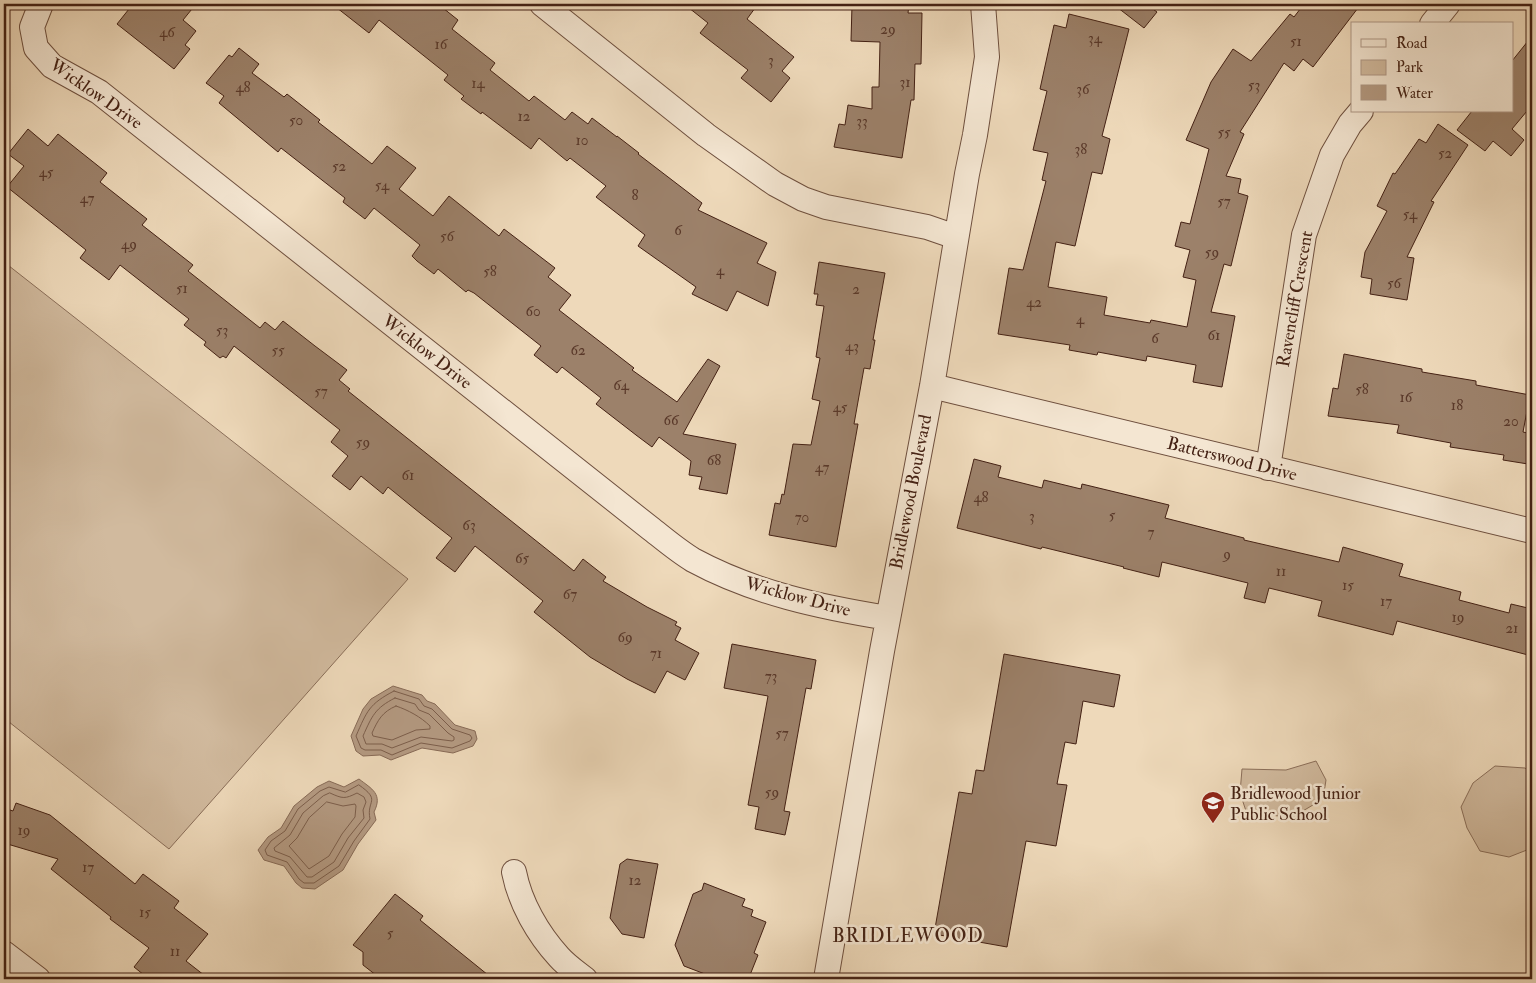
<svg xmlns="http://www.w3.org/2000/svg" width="1536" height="983" viewBox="0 0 1536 983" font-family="'IM FELL Double Pica',serif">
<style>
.green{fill:#d1ba9e;stroke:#8a6e59}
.water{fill:#b49a82;stroke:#876a56}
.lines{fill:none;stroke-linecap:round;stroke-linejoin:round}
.shore{stroke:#7c5e4b;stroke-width:1}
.building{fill:#9c816a;stroke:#442114}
.street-casing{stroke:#6e4f3e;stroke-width:26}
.street{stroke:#f4e6d2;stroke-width:24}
.labels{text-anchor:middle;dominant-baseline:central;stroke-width:5;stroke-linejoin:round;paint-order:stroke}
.number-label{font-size:15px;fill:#5a392a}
.street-label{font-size:18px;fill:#442114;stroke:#f4e6d2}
.poi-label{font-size:18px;fill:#442114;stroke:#f4e6d2;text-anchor:start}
.neighbourhood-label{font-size:19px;letter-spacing:1px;fill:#442114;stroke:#f4e6d2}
</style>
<rect width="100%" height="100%" fill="#eed9ba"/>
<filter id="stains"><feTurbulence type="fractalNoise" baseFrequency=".004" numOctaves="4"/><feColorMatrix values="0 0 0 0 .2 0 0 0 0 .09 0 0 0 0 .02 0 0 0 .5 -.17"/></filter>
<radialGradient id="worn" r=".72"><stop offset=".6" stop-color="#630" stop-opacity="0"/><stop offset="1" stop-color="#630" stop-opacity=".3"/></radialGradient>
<!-- green -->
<path class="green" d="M4 262 408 579 169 849 4 718Z
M1316 761 1326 780 1323 799 1291 818 1246 811 1240 793 1242 769 1286 770Z
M1495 766 1525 768 1532 773V848L1509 857 1480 851 1467 828 1461 807 1473 783Z"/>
<!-- water -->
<path class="water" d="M393 686 422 695 427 701 435 704 455 725 475 731 477 739 473 746 453 753 422 748 391 760 380 755 363 756 356 751 351 736 363 709 371 699Z
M359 779C372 789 383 794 374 812L376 820 358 844 343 870 315 889 302 888 296 883 284 866 264 860 258 850 268 837 281 828 294 806 317 787 329 781 344 787Z"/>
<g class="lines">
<!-- shore -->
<path class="shore" d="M394 691 419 699 424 706 432 709 452 729 470 735 472 738 470 741 452 748 421 743 392 755 381 750H365L361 748 356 736C367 711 369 704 394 691Z
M395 698 415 704 419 710 429 714 448 733 454 737V740L452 741 421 737 392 748 382 744H366L363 736C372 716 375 708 395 698Z
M396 706C408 710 421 717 430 726V729L416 730 392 740 373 736 372 733C378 720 382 712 396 706Z
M359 785C382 801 366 800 370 819L354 841 339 866 314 883H304L299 879 287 862 267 855 265 850 271 841 285 831 298 809 320 791 329 787 345 792Z
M330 793C343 799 345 799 357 793L364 797 366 802 363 810 364 818 348 838 334 862 312 877H307L290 857 275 851 274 848 290 835 303 813 323 796Z
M327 802 343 806 355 804 356 806 355 817 342 834 329 856 309 869 289 846 297 838 309 818Z"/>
</g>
<!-- building -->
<path class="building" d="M133 4H196L183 20 196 31 185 45 190 49 174 69 117 24Z
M332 4H438L458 20 452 29 495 63 490 70 529 101 534 96 565 120 572 112 588 124 592 118 617 137V136L639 153 638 154 702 203 698 210 767 243 757 263 776 272 768 306 737 291 727 311 692 294 696 287 638 246 645 235 596 197 606 186 570 158 567 161 539 138 531 149 482 112 481 114 461 99 464 96 444 80 448 75 379 20 369 33Z
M684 4H758L747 19 794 57 782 71 790 78 771 102 741 78 748 70 700 33 708 23Z
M878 4H909L908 13H922L921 64H915L914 100H911L902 158 834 147 839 124 845 125 848 105 872 109V87H879L880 42 851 41 852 5 878 6Z
M1113 4H1146L1157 12 1144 28Z
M1304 4H1361L1313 67 1303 59 1294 71 1284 63 1240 132 1244 134 1226 176 1241 179 1238 193 1248 196 1231 266 1224 264 1211 312 1235 316 1222 387 1193 382 1196 365 1147 356 1146 361 1098 352 1097 355 1069 350 1070 345 998 334 1009 268 1023 270 1046 181 1042 180 1048 153 1033 150 1047 91 1040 89 1054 25 1066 28 1069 14 1129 29 1102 136 1110 139 1102 174 1092 172 1075 246 1056 242 1048 287 1107 297 1104 315 1150 323 1151 320 1187 327 1196 280 1183 277 1190 250 1175 246 1181 222 1190 224 1209 149 1186 140 1211 82 1233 49 1251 61 1290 14 1294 17Z
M1532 36V105L1512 129 1524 140 1511 156 1493 141 1485 151 1457 130 1472 111H1512V61Z
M239 48 259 64 252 73 284 97 287 94 320 120 318 122 372 164 387 146 416 168 399 189 433 216 449 196 499 236 504 229 555 268 548 277 571 295 559 310 634 368 632 370 677 402 708 359 720 366 683 434 736 444 727 494 699 489 702 477 689 475 691 461 659 437 652 447 636 435 596 404 601 398 562 367 557 373 534 355 541 346 474 293 468 290 466 292 438 269 434 274 417 261 412 256 420 245 374 208 365 219 343 202 345 198 281 148 278 152 219 103 224 96 206 83 229 55 232 57Z
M1438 124 1468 145 1431 201 1434 202 1407 257 1414 258 1407 300 1370 294 1372 279 1361 277 1365 252 1387 211 1377 206 1393 173 1395 174 1419 139 1426 143Z
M28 129 48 146 58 134 107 173 100 182 147 219 142 225 193 265 188 271 260 328 265 322 275 330 283 321 315 346 347 370 339 380 350 389 348 391 574 571 583 559 606 577 603 581 647 607 677 622 675 625 681 628 675 640 699 653 685 680 667 671 655 693 627 679 590 657 534 612 543 601 475 546 455 572 436 558 452 538 420 513 388 487 383 494 361 476 350 490 332 476 348 456 331 442 340 430 234 346 226 358 223 356 220 358 204 345 206 342 184 325 189 319 120 265 109 280 80 258 86 250 7 187 24 166 8 154Z
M819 262 885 273 873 340H875L870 369 864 368 854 424H858L836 547 769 535 775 503 780 504 782 494 784 495 793 444 811 445 820 401 812 399 820 358 816 357 824 306 816 305 818 294H814Z
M1344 354 1422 369V372L1476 381V385L1530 395 1523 432 1532 434 1528 464 1503 460 1504 455 1450 447 1451 443 1397 433 1399 425 1328 416 1333 388 1338 389Z
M974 459 1001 466 998 477 1042 488 1044 480 1081 489 1082 484 1169 505 1165 518 1244 538V540L1339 562 1343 547 1403 564 1399 576 1461 592 1459 600 1509 613 1511 604 1532 609V656L1397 621 1393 635 1358 626 1318 616 1322 601 1269 588 1265 603 1244 598 1248 583 1162 562 1159 577 1123 568 1124 567 1042 547 1041 549 957 528Z
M732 644 816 660 811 689 806 688 784 811 790 812 785 835 755 829 759 807 748 805 768 696 724 688Z
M1004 654 1120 675 1114 707 1083 701 1076 744 1065 742 1057 784 1067 785 1056 846 1026 841 1007 947 934 934 959 792 972 794 976 770 984 771Z
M16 803 50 815 135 884 143 874 179 901 174 908 208 934 186 961 209 979H149L134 967 149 948 110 919 111 917 51 869 58 859 4 843V808L13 811Z
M627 859 658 864 644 938 622 934 610 918 620 864Z
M704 883 745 899 742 906 753 910 751 916 766 922 754 953 758 955 750 975 747 974 745 979H718L684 966 675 945 693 894 702 890Z
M395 894 423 916 420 920 493 979H381L363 965V952L353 945Z"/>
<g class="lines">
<!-- street casing -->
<g class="street-casing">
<path id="street" d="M41 4 32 27 36 48 52 66 99 92 650 528C664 539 678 551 693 560 754 593 820 607 888 618
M542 4 706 135 775 184 803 199 826 207 927 227 956 237
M1432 24 1448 4
M932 386 1532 531
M1268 468 1304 235 1332 155 1350 124 1361 111
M514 872C520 903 538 934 559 957 566 965 576 972 585 979
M4 953 38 979
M826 979 882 651 932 386 967 174 975 135 987 57 983 4"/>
</g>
<!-- street -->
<use href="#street" class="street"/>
</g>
<!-- icons -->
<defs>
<g id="school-pin" transform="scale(1.25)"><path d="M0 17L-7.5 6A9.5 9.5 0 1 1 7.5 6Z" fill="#8f2418" stroke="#f4e6d2"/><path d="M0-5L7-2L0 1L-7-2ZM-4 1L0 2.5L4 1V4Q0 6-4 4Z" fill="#fff"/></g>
</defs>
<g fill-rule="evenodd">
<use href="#school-pin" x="1213" y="803"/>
</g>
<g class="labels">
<!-- number labels -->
<g class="number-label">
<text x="888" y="29">29</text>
<text x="167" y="32">46</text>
<text x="1095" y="38">34</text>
<text x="1296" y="41">51</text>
<text x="441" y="44">16</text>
<text x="771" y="60">3</text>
<text x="905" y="82">31</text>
<text x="478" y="83">14</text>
<text x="1254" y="85">53</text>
<text x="243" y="87">48</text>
<text x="1083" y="89">36</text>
<text x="524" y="116">12</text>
<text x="296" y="120">50</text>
<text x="862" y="121">33</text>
<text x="1224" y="132">55</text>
<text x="582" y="140">10</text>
<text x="1081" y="149">38</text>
<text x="1445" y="153">52</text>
<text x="339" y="166">52</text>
<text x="46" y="172">45</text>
<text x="382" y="185">54</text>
<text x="635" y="195">8</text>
<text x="87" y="198">47</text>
<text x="1224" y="201">57</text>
<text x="1410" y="214">54</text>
<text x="678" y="230">6</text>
<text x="447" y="236">56</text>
<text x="129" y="244">49</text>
<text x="1212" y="252">59</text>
<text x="720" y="270">4</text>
<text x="490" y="271">58</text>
<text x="1394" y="283">56</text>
<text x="182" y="288">51</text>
<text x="856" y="289">2</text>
<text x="1034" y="302">42</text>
<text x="533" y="311">60</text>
<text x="1080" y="319">4</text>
<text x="222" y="330">53</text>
<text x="1214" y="335">61</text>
<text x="1155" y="338">6</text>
<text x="852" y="346">43</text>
<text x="278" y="350">55</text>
<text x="578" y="350">62</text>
<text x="621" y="385">64</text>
<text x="1362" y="389">58</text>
<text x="321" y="391">57</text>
<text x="1406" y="397">16</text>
<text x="1457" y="405">18</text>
<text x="840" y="407">45</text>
<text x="671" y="420">66</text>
<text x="1511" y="421">20</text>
<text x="363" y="442">59</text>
<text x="714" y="460">68</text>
<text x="822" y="467">47</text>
<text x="408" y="475">61</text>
<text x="981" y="497">48</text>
<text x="1112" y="515">5</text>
<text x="1032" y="516">3</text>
<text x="802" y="517">70</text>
<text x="469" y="525">63</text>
<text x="1151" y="532">7</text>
<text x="1227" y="554">9</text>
<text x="522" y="558">65</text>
<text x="1281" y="571">11</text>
<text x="1348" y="585">15</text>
<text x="570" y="594">67</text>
<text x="1386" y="601">17</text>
<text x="1458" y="617">19</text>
<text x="1512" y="628">21</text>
<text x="625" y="637">69</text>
<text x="656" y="653">71</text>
<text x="771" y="676">73</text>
<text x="782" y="733">57</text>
<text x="772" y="792">59</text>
<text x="24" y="830">19</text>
<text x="88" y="867">17</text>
<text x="635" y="880">12</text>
<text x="145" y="912">15</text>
<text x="390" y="933">5</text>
<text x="175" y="951">11</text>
</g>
<!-- street labels -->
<g class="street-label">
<text transform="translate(96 94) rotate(35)">Wicklow Drive</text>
<text transform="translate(1295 299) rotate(-80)">Ravencliff Crescent</text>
<text transform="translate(427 352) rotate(38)">Wicklow Drive</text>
<text transform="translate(1232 459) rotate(14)">Batterswood Drive</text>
<text transform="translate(911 492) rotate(-79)">Bridlewood Boulevard</text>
<text transform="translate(798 597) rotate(15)">Wicklow Drive</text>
</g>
<!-- poi labels -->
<g class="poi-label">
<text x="1230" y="793">Bridlewood Junior<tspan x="1230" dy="21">Public School</tspan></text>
</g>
<!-- neighbourhood labels -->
<g class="neighbourhood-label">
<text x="908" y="936">BRIDLEWOOD</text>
</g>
</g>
<!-- margin -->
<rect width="1536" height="983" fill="none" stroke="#eed9ba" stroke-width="20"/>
<rect x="5" y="5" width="1526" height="973" fill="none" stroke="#442114" stroke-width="2.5"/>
<rect x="10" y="10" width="1516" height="963" fill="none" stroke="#442114"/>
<!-- legend -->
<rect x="1351" y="22" width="162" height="90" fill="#f4e6d2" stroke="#ae9786"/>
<rect x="1361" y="39" width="25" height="8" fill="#f4e6d2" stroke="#ae9786"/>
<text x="1396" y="48" font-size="15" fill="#442114">Road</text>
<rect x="1361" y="60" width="25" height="15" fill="#d1ba9e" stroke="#ae9786"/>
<text x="1396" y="72" font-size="15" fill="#442114">Park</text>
<rect x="1361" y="85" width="25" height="15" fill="#b49a82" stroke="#ae9786"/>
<text x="1396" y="98" font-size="15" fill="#442114">Water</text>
<rect width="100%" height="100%" filter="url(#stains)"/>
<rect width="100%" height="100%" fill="url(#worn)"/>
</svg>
